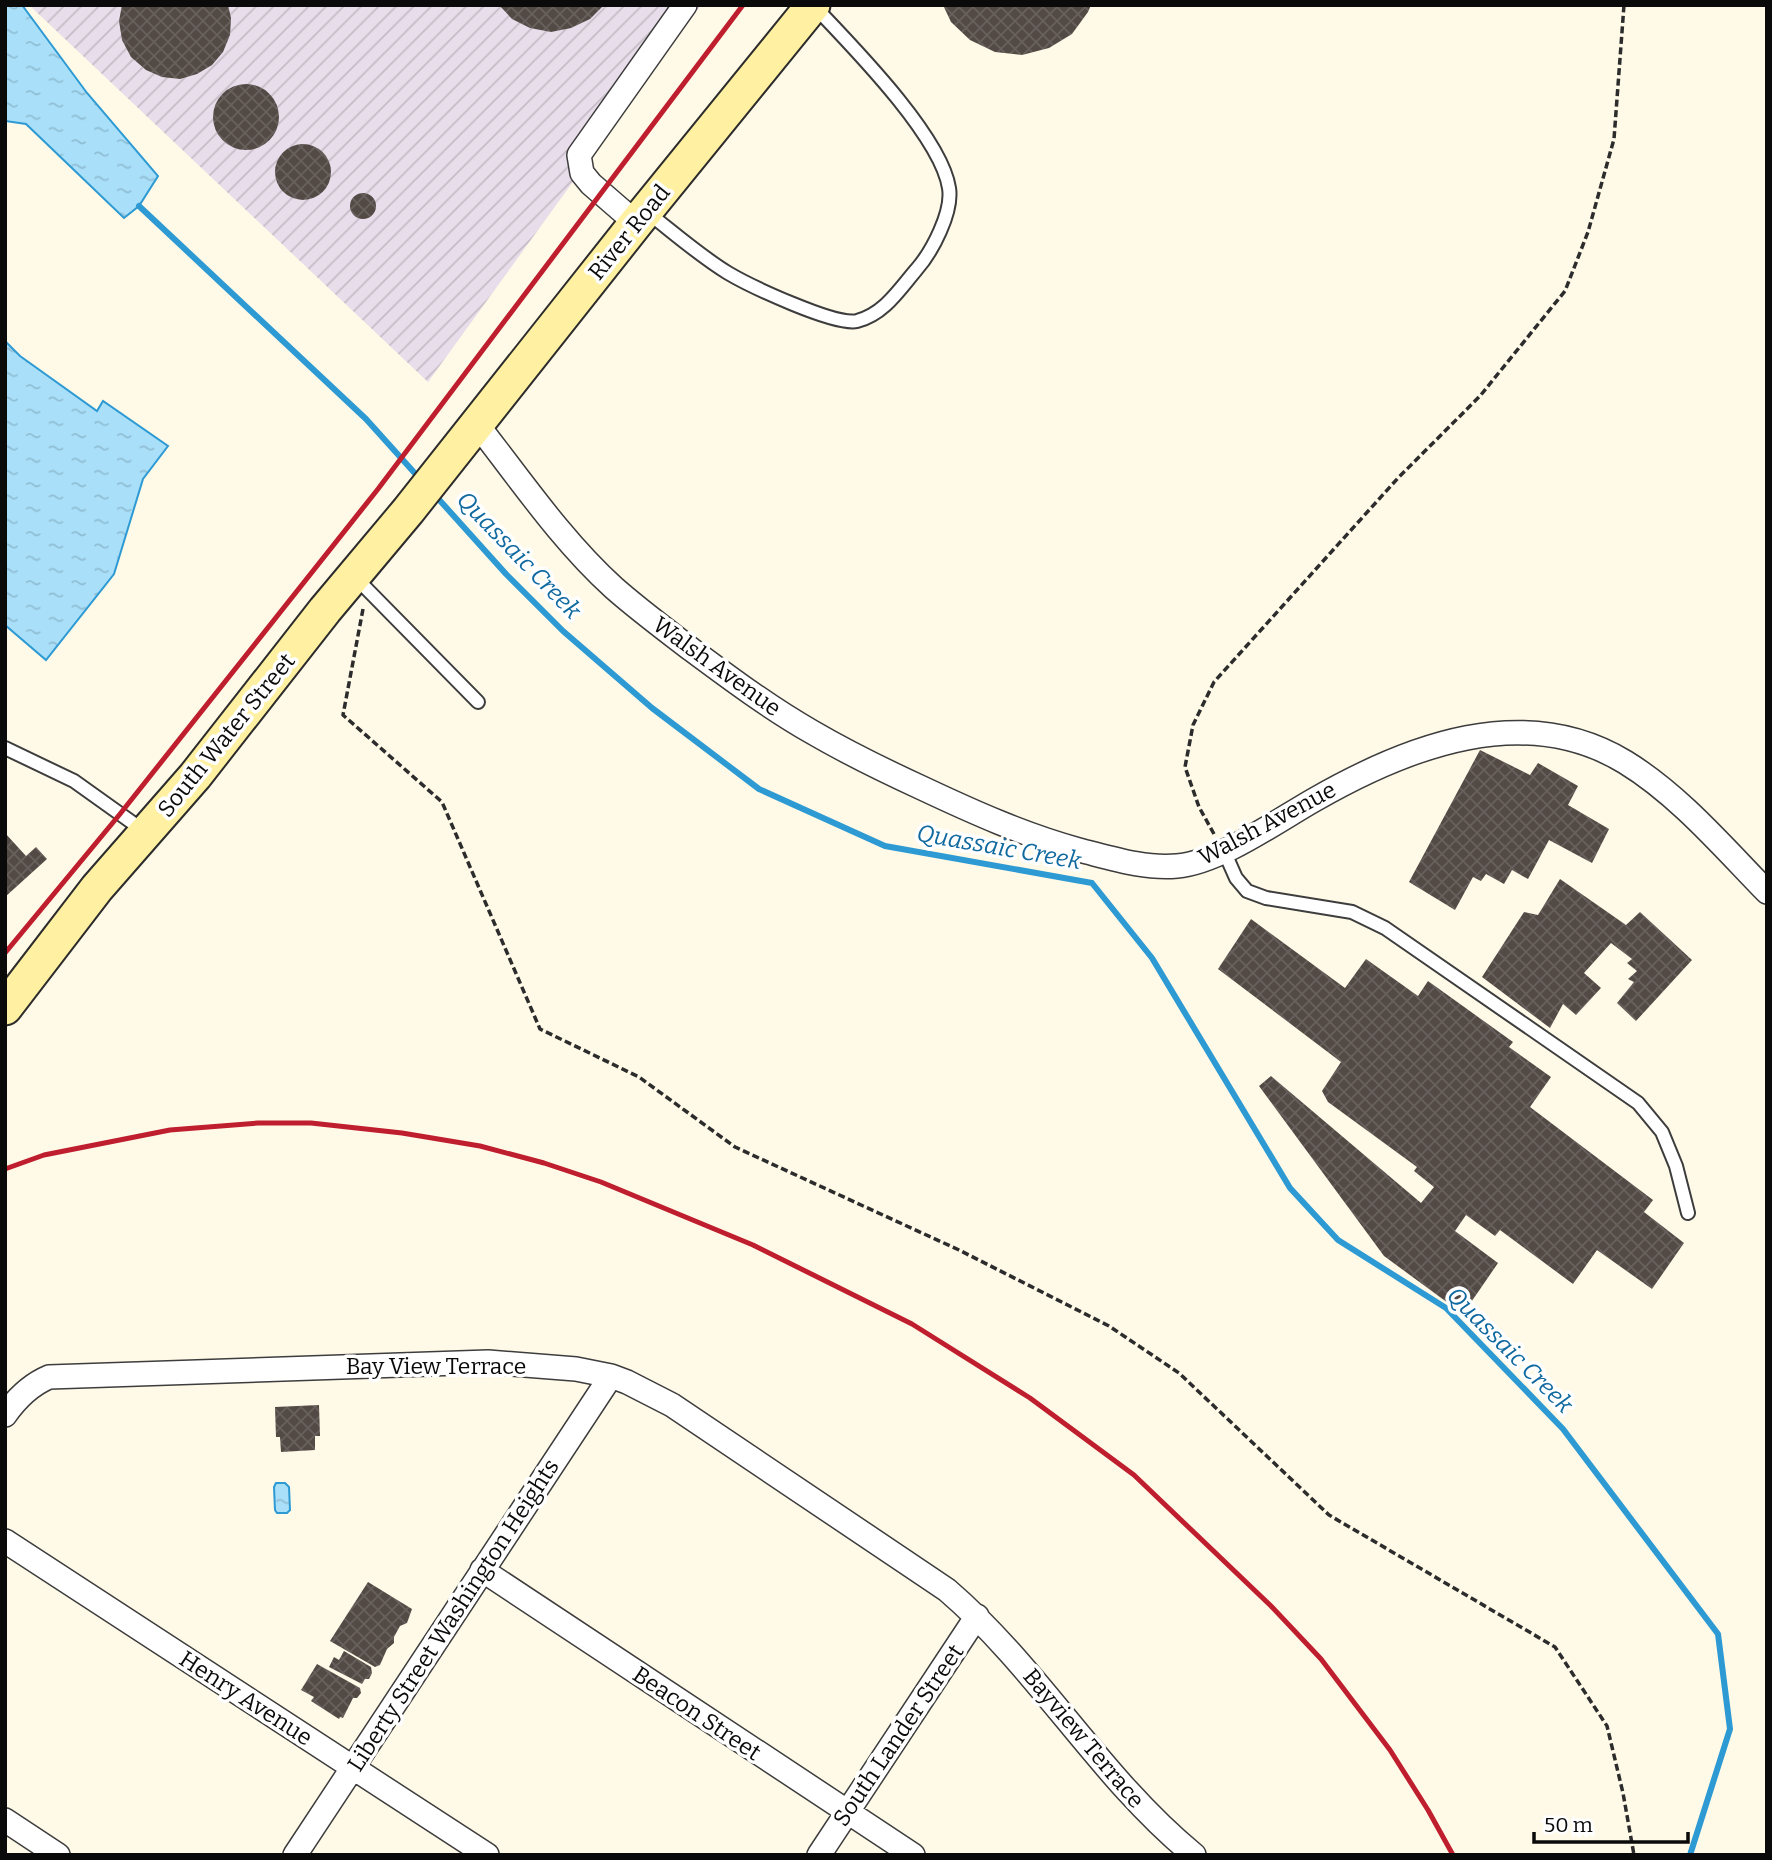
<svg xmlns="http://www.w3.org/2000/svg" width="1772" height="1860" viewBox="0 0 1772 1860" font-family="Bitter,serif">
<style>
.industrial{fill:url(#industrial-furrows)}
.water{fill:url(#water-ripples);stroke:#2d9ad3;stroke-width:2}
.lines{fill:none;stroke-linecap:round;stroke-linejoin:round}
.stream{stroke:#2d9ad3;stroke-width:6}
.building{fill:url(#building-cross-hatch)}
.lane-casing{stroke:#3d3d3d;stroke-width:16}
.street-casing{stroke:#3d3d3d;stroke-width:26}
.secondary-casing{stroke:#2c2c2c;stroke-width:37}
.path{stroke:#2c2c2c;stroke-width:3.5;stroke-dasharray:7 3.5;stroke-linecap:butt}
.lane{stroke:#fff;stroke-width:12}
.street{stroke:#fff;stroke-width:23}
.secondary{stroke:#fff0a2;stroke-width:33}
.rail{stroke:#bf1e2e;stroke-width:5}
.labels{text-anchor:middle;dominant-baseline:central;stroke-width:7;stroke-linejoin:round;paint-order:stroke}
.street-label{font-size:23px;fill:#0a0a0a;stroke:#fff}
.water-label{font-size:24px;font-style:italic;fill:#10699f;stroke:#fff}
</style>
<defs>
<pattern id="industrial-furrows" width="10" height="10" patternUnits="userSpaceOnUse" patternTransform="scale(1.75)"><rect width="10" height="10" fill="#e8ddea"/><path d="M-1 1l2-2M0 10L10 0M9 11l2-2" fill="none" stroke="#c6bcc7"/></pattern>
<pattern id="water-ripples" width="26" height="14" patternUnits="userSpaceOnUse" patternTransform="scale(1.75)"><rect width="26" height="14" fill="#a9dff9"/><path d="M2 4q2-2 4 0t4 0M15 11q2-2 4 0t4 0" fill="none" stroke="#90bed4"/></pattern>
<pattern id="building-cross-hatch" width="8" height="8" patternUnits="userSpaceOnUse" patternTransform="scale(1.75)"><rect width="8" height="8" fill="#534a46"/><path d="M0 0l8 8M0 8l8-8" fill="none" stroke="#67605c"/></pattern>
</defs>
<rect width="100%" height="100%" fill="#fff9e7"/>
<!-- industrial -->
<path class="industrial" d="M29 5H701L428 382Z"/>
<!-- water -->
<path class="water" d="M5 5H22L87 93 158 176 139 206 124 218 26 124 5 121Z
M5 341 20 356 97 411 103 401 168 446 143 479 114 574 46 660 5 625Z
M276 1483H285L289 1487 290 1510 287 1513H277L275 1510 274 1487Z"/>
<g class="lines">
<!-- stream -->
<path class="stream" d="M139 206 366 419 420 479
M434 494 506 574 563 631 652 708 759 789 885 846 1092 883 1152 958 1290 1188 1338 1240 1446 1308 1563 1429 1718 1634 1730 1729 1690 1855"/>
</g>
<!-- building -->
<path class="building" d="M122 5H228L231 18 230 35 223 52 212 65 197 74 180 79 162 77 146 70 131 57 122 40 119 21Z
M499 5H604L590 19 571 28 551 32 530 28 512 19Z
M943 5H1091L1088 12 1072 34 1049 48 1022 55 995 52 970 40 951 22Z
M213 117a33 33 0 1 1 66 0a33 33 0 1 1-66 0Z
M275 172a28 28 0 1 1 56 0a28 28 0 1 1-56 0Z
M350 206a13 13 0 1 1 26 0a13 13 0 1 1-26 0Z
M1480 750 1530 775 1538 763 1578 786 1568 805 1609 829 1592 863 1549 840 1528 879 1512 870 1504 884 1486 874 1481 881 1473 877 1455 910 1409 882Z
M5 833 26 856 36 847 47 859 5 897Z
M1560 879 1626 925 1640 912 1692 960 1636 1021 1617 1003 1634 982 1628 979 1637 971 1627 963 1632 959 1611 943 1584 973 1601 988 1576 1015 1563 1004 1550 1028 1482 977 1524 912 1538 915Z
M1251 919 1345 988 1366 959 1418 996 1428 981 1513 1042 1509 1047 1551 1077 1530 1107 1653 1200 1644 1212 1684 1243 1652 1289 1597 1250 1573 1284 1500 1230 1495 1236 1466 1215 1455 1231 1498 1263 1463 1314 1384 1256 1259 1086 1271 1076 1421 1203 1434 1187 1414 1171 1417 1167 1328 1102 1322 1091 1341 1062 1218 969Z
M319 1405 320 1436H315V1450L281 1452 280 1437H276L275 1407Z
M368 1582 412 1609 407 1623 400 1626 394 1637V1643L387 1649 380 1665 375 1667 330 1641Z
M344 1651 371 1667 372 1673 369 1679H365L362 1684 329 1667 334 1657 339 1660Z
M317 1664 360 1688 361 1693 357 1698H353L343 1718 340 1717 339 1719 311 1701 314 1697 301 1690Z"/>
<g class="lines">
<!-- lane casing -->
<g class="lane-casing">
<path id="lane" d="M647 212C674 233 700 256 728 273 750 286 835 326 857 321 884 314 899 290 916 270 932 252 953 212 949 188 941 136 851 45 814 6
M354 576 478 702
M5 748 74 781 144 831
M1224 851 1236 878 1247 891 1266 898 1352 912 1385 928 1638 1103 1662 1132 1676 1166 1688 1213"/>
</g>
<!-- street casing -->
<g class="street-casing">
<path id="street" d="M636 223 591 184 582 173 579 155 685 5
M476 423C520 479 561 540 614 588 639 610 666 630 692 650 731 679 770 708 812 732 848 753 885 771 922 788 973 812 1024 835 1079 850 1111 858 1144 869 1177 866 1218 863 1277 821 1314 800 1408 746 1524 701 1625 762 1679 795 1723 847 1767 892
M5 1415C17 1398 30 1385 49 1377L488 1362 576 1369 611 1376 627 1382 672 1405 947 1590C1039 1669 1100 1778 1194 1855
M5 1541 487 1855
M482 1570 913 1855
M5 1820 58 1855
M295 1855 611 1376
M819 1855 977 1616"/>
</g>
<!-- secondary casing -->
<g class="secondary-casing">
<path id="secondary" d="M5 1008 97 888 195 776 325 610 408 511 636 223 813 5"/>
</g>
<!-- path -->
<path class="path" d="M363 609 343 715 442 802 540 1029 639 1077 735 1147 959 1250 1109 1326 1179 1373 1329 1515 1555 1647 1607 1726 1623 1793 1634 1855
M1214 834 1199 807 1185 767 1193 725 1214 682 1398 478 1480 396 1565 291 1588 232 1614 139 1624 5"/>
<!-- lane -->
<use href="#lane" class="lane"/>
<!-- street -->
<use href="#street" class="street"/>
<!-- secondary -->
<use href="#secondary" class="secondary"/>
<!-- rail -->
<path class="rail" d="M5 953 120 814 378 489 743 5
M5 1169 44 1155 170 1130 258 1123H311L402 1133 480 1146 544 1163 601 1182 753 1245 912 1324 1030 1398 1134 1475 1271 1606 1321 1659 1390 1750 1428 1810 1453 1855"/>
</g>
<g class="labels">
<!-- street labels -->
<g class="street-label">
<text transform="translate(629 232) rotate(-51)">River Road</text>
<text transform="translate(717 666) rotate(36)">Walsh Avenue</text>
<text transform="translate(226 735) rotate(-51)">South Water Street</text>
<text transform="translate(1267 823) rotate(-28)">Walsh Avenue</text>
<text x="436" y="1366">Bay View Terrace</text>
<text transform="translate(453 1615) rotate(-57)">Liberty Street Washington Heights</text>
<text transform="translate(246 1698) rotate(33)">Henry Avenue</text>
<text transform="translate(697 1713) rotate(34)">Beacon Street</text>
<text transform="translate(898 1735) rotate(-56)">South Lander Street</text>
<text transform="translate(1084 1738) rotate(50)">Bayview Terrace</text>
</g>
<!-- water labels -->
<g class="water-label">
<text transform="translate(519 555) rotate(46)">Quassaic Creek</text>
<text transform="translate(999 847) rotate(10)">Quassaic Creek</text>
<text transform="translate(1510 1350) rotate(45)">Quassaic Creek</text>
</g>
</g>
<!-- border -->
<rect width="1772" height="1860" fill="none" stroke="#0a0a0a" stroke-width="14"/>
<!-- scale -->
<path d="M1534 1832v10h154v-10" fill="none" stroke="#0a0a0a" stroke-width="3.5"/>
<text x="1544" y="1832" font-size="21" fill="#0a0a0a" stroke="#ffffff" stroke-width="5" paint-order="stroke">50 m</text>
</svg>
